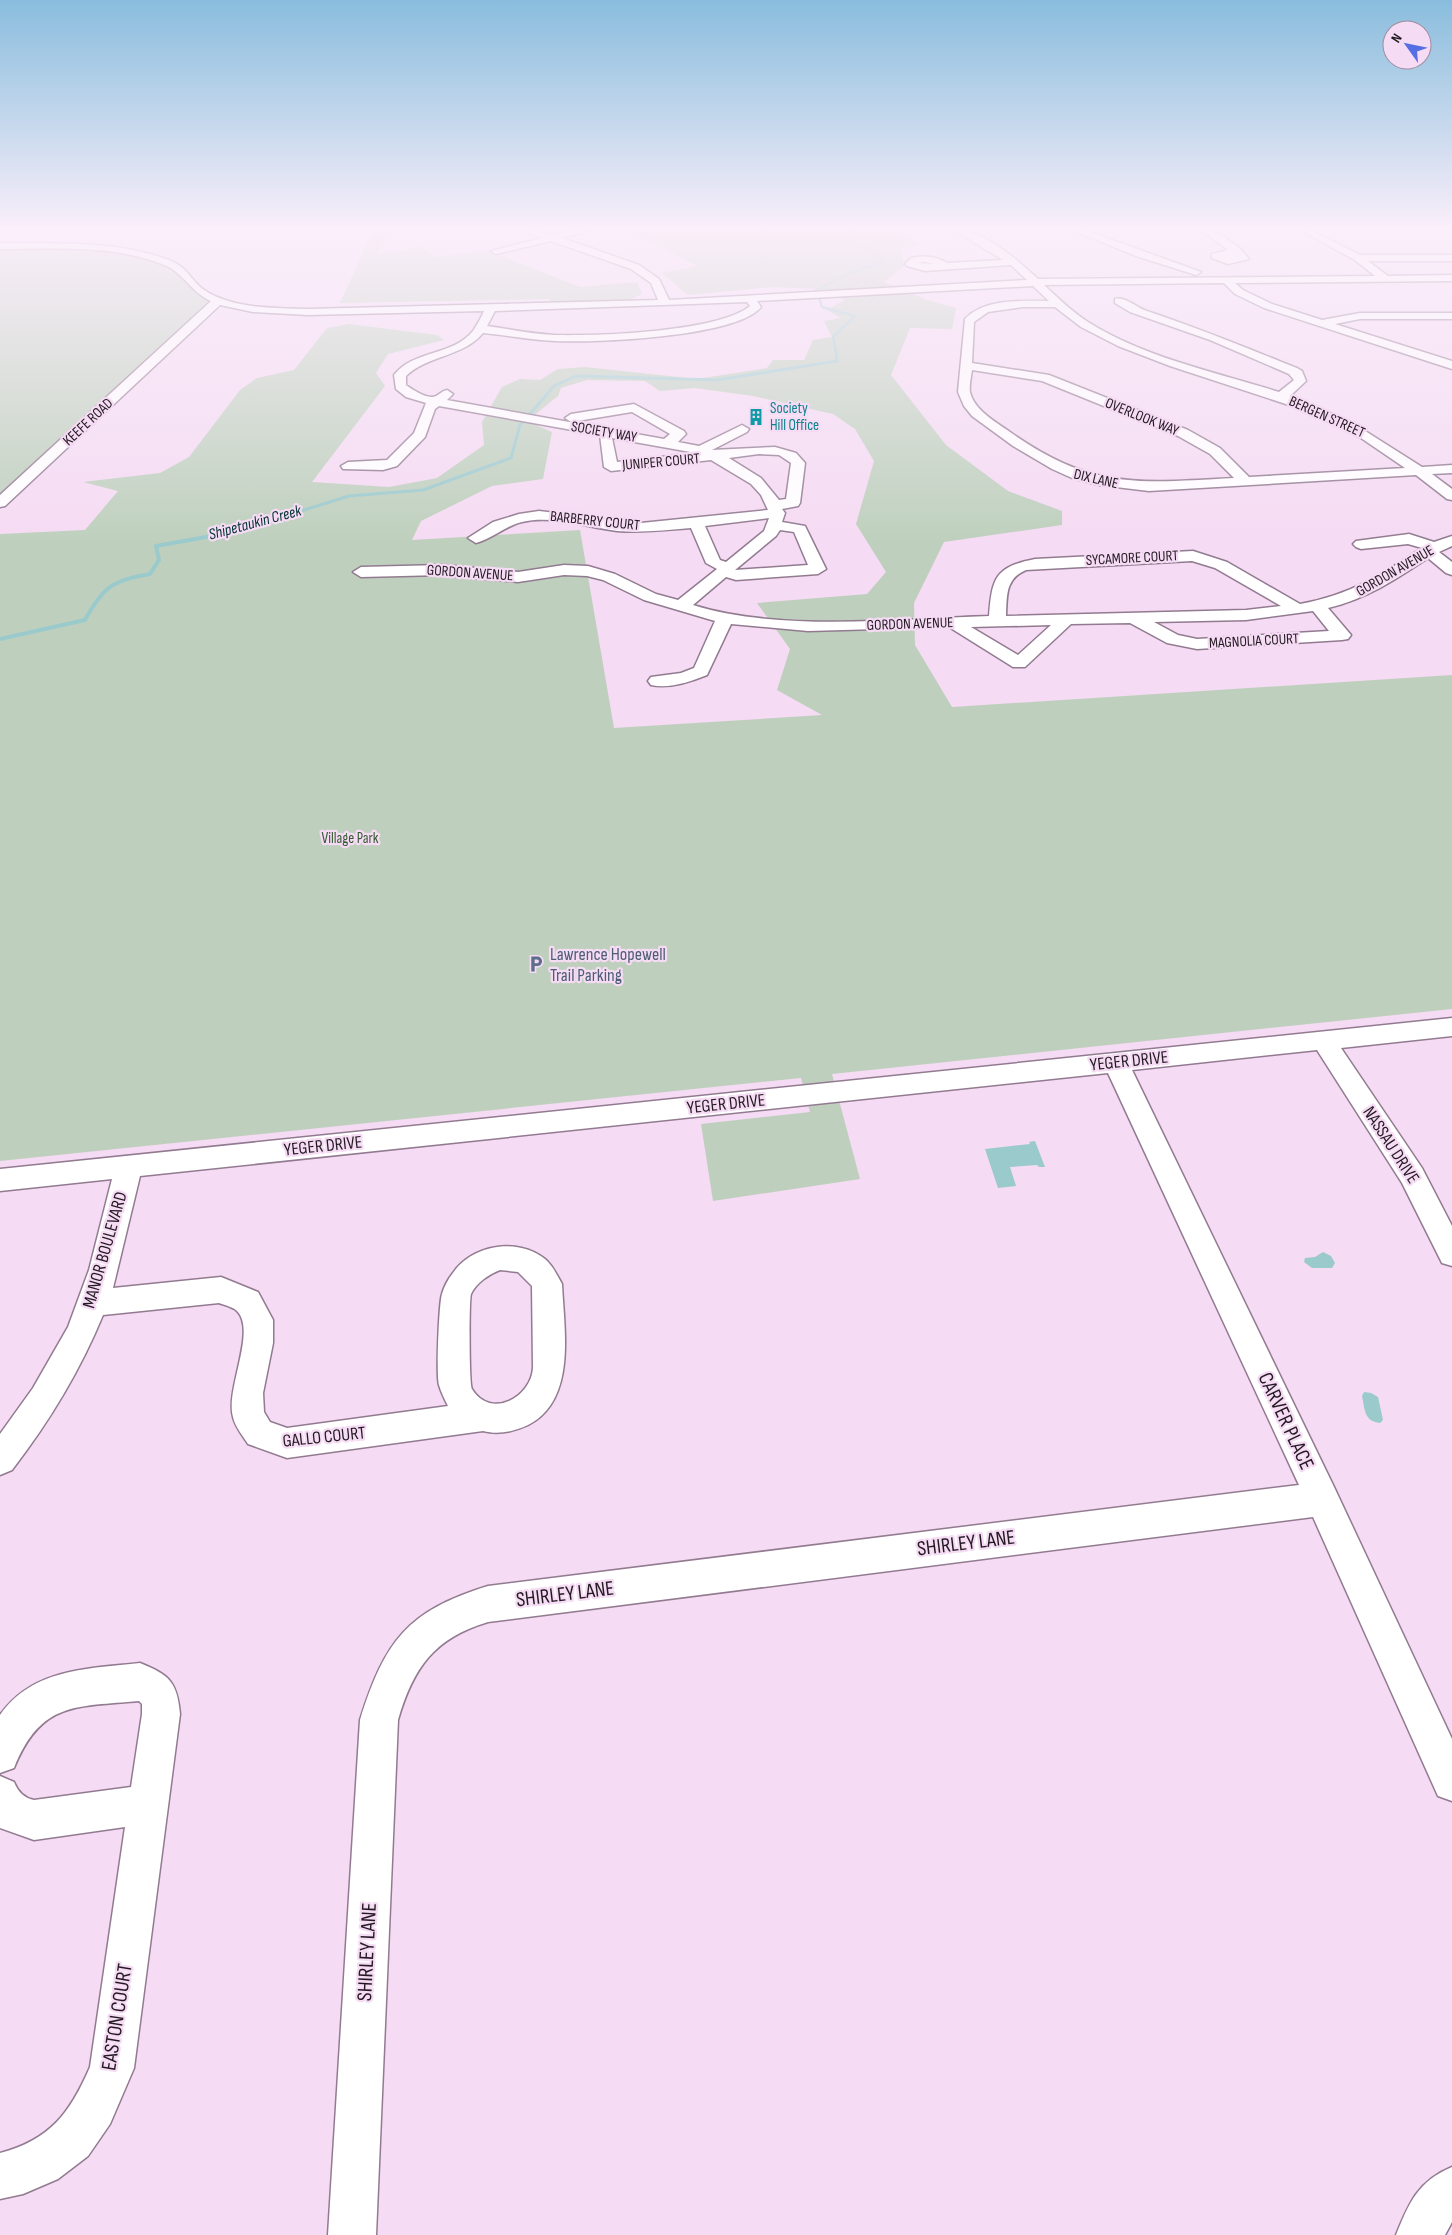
<svg xmlns="http://www.w3.org/2000/svg" width="1452" height="2235" viewBox="0 0 1452 2235" font-family="'Sofia Sans Condensed',sans-serif">
<style>
.green{fill:#bed0bd;fill-rule:evenodd}
.water{fill:#9acacc}
.lines{fill:none;stroke-linecap:round;stroke-linejoin:round}
.stream-far2{stroke:#9acacc;stroke-width:2.5}
.stream-far1{stroke:#9acacc;stroke-width:3}
.stream{stroke:#9acacc;stroke-width:4}
.minor-casing{stroke:#927b91;stroke-width:3}
.minor{fill:#fff;fill-rule:evenodd}
.labels{text-anchor:middle;dominant-baseline:central;stroke-width:4.5;stroke-linejoin:round;paint-order:stroke}
.far-culture-label{font-size:15px;fill:#0d838f;stroke:#f5dbf3;text-anchor:start}
.far-street-label{font-size:15px;fill:#221921;stroke:#f5dbf3}
.far-park-label{font-size:15px;fill:#345b31;stroke:#f5dbf3}
.far-water-label{font-size:16px;font-style:italic;fill:#013234;stroke:#f5dbf3}
.service-label{font-size:18px;fill:#4e5e75;stroke:#f5dbf3;text-anchor:start}
.street-label{font-size:18px;fill:#221921;stroke:#f5dbf3}
.near-street-label{font-size:21px;fill:#221921;stroke:#f5dbf3}
</style>
<rect width="100%" height="100%" fill="#f5dbf3"/>
<!-- green -->
<path class="green" d="M380 230H395L383 238 377 254 423 247 434 257 489 251 580 287 637 282 642 294 623 303 550 304 549 299 340 303 370 237Z
M658 230 715 234 746 230H896L922 244 901 249 904 266 884 282 927 300 956 308 952 329 910 328 891 375 946 445 1008 491 1062 511V525L944 542 914 603 915 645 952 707 1452 675V1009L832 1074 860 1179 713 1201 701 1124 810 1112 801 1078 0 1161V534L85 530 118 491 83 482 160 473 189 457 240 390 257 378 294 370 327 328 349 324 437 335 444 340 388 354 376 373 385 386 312 482 389 487 437 478 484 445 482 422 502 387 520 379 540 380 558 369 585 367 697 379 767 368 773 360H804L813 340 832 337 824 321 841 318 827 310 845 300 817 289 772 287 688 295 662 273 697 266 629 231ZM587 380 645 381 660 391 695 388 753 396 833 414 855 429 874 461 856 524 886 572 867 594 757 603 790 649 777 690 822 715 614 728 580 530 412 540 421 521 492 486 543 479 552 432 527 421 558 396 561 388Z
M0 246 82 248 124 252 166 263 193 285 219 300 0 504Z"/>
<!-- water -->
<path class="water" d="M1035 1141 1045 1167H1039L1037 1165 1010 1167 1016 1186 998 1188 985 1149 1030 1144 1029 1142Z
M1323 1252 1331 1256 1335 1263 1332 1268H1312L1304 1262 1305 1258 1315 1257Z
M1364 1392 1371 1393 1378 1397 1383 1420 1380 1423C1364 1421 1365 1410 1362 1396Z"/>
<g class="lines">
<!-- stream-far2 -->
<path class="stream-far2" d="M816 290 845 275 884 261 882 256 863 247 852 230
M819 298 822 307 855 316 833 337 837 358"/>
<!-- stream-far1 -->
<path class="stream-far1" d="M529 415 554 386 576 376 717 380 837 361 836 357
M275 519 349 496 423 490 511 458 520 425 524 421"/>
<!-- stream -->
<path class="stream" d="M0 639 85 620C103 587 113 580 150 574L159 560 156 546 234 532 279 518"/>
<!-- minor casing -->
<g class="minor-casing">
<path id="minor" d="M525 230H539L553 235 574 230H591L562 238 639 265 659 279 669 300 1027 280 1011 265 925 271 907 266 905 264 911 258C923 255 937 256 947 263L1003 260 954 230C985 230 1016 259 1038 279L1375 276 1355 260 1300 230H1311L1360 255H1452V261H1368L1388 276 1452 275V281L1235 283 1243 290 1272 304 1322 320 1360 313H1452V319H1360L1335 324 1452 361V369L1264 308 1235 294 1224 283 1044 285C1058 298 1072 312 1088 322 1145 358 1216 372 1279 392L1294 380 1289 374 1210 340 1130 312 1115 303V299C1125 296 1137 308 1147 311 1198 328 1247 348 1297 368L1302 371 1306 381 1290 396 1351 422 1422 467 1452 465V473L1432 474 1452 489V500L1447 499 1416 475 1149 491 1099 485 1072 478 1052 469 1013 446 972 416 964 406 958 392 965 319C985 298 1022 301 1049 301L1033 286 757 301 761 307C737 337 595 343 555 341 531 340 507 335 483 333 463 357 428 355 406 376V385C413 390 428 400 436 396 440 394 442 391 447 390L453 394 447 400 664 439 670 434 632 412 571 422 565 418 571 414 634 404 684 431 686 434 678 442 699 446 742 425 749 429 747 432 712 450 775 447 796 453 805 463 800 503 798 506 782 509 785 513 782 522 805 526 826 569 818 574 736 580 726 577 693 605C780 632 897 619 989 616 992 578 995 567 1035 559L1193 551 1227 562 1300 604C1350 595 1381 575 1422 548L1408 544 1361 549 1356 547 1353 544 1356 541 1409 534 1434 542 1452 536V546L1439 552 1452 562V575L1446 573 1428 558C1395 580 1366 599 1328 608L1351 635 1348 639 1342 640 1197 649 1167 643 1130 623 1071 624 1025 667H1013L949 627 808 631 731 624 707 675C690 682 669 689 651 685L648 681 651 677 681 673 694 668 715 621 644 600 603 580 587 576 564 575 518 582 442 575 361 577 353 572 361 567 442 565 518 572 564 565 588 566 615 574 656 594 678 600 717 569 706 563 691 528C666 530 642 533 617 531 586 527 553 515 522 522 505 526 492 539 476 543L468 538 493 522 519 514 539 511 641 523 768 510 761 495 751 484 711 460 611 471 604 467 600 435 439 406 435 409 425 437 397 466 383 470 343 469 341 466 348 462 387 460 414 433 426 403 406 397 396 389 394 375C413 350 453 356 473 331 477 325 481 318 484 311L308 315 253 312 220 305 5 506 0 507V495L211 301C192 293 185 275 167 266 116 244 54 249 0 249V243C56 244 113 240 166 259 189 267 189 279 204 290 233 309 274 308 308 309L658 300 651 283 631 269 551 241 496 254 491 251 542 238ZM924 262 935 264H936L917 263ZM747 302 750 306C719 332 598 336 555 335 533 334 510 329 487 326L495 311ZM1023 307H1055L1081 327 1118 346 1170 366 1304 410 1361 438 1405 468 1249 477 1220 448 1188 430 1049 375 972 363 974 322 988 312ZM972 370 1042 381 1178 436 1210 454 1234 478C1139 483 1092 490 1010 432 996 422 974 410 970 392 969 386 971 377 972 370ZM612 438 696 453 617 462ZM759 454 779 455 791 463 786 499 779 500 761 478 729 458ZM769 518 764 531 726 562 720 560 705 526ZM780 530 794 532 808 565 735 570 776 536ZM1192 561 1215 568 1281 606 1246 610 1006 616C1007 596 1005 579 1026 570ZM1313 611 1329 631 1197 639 1178 635 1154 622 1246 620ZM1051 625 1018 655 971 627Z
M1072 230H1085L1201 272 1196 275 1136 256Z
M1201 230C1217 230 1239 245 1249 259L1228 264 1212 258V254L1228 250Z
M1452 1018V1036L1341 1048 1422 1168 1452 1226V1266L1442 1263 1402 1183 1317 1050 1132 1070 1334 1487 1452 1739V1801L1438 1796 1313 1517 488 1622C434 1638 413 1668 398 1720L376 2235H328L360 1720C385 1641 407 1611 488 1586L1299 1485 1108 1073 140 1176 113 1288 221 1277 258 1292 273 1320V1343L263 1393 264 1412 270 1422 287 1428 448 1406C445 1400 441 1392 439 1385 436 1376 439 1303 442 1294 444 1287 448 1279 453 1273 472 1245 517 1237 545 1259 553 1266 557 1275 562 1284 564 1330 577 1400 528 1425 513 1432 498 1435 483 1431L287 1458 248 1444C243 1436 235 1427 233 1417 225 1390 257 1331 237 1311 233 1307 224 1305 219 1303L103 1315C80 1371 49 1422 12 1470L0 1475V1434L33 1388 68 1327 89 1270 112 1179 0 1191V1169ZM500 1270 518 1272 532 1286 533 1367C532 1397 491 1420 472 1389 469 1384 469 1301 471 1294 476 1283 489 1274 500 1270Z
M140 1663C169 1675 177 1681 180 1714L134 2068 110 2124 88 2156 58 2179 23 2194 0 2199V2153C50 2140 70 2113 90 2067L125 1827 34 1840 0 1828V1776L14 1782C18 1792 24 1798 34 1800L131 1787 142 1714V1704L139 1701C76 1707 41 1701 14 1768L0 1773V1715C33 1668 88 1669 140 1663Z
M1452 2167V2222L1445 2235H1396C1409 2203 1418 2181 1452 2167Z"/>
</g>
<!-- minor -->
<use href="#minor" class="minor"/>
</g>
<!-- sky -->
<linearGradient id="sky" x2="0" y2="1"><stop stop-color="#89bddd"/><stop offset="0.42" stop-color="#faeffa"/><stop offset="1" stop-color="#faeffa" stop-opacity="0"/></linearGradient>
<rect width="1452" height="543" fill="url(#sky)"/>
<!-- icons -->
<defs>
<g id="building-bare" transform="scale(1.35)"><path d="M-4-6H4V6H1V3H-1V6H-4ZM-2.5-4.3h1.7v1.8h-1.7ZM.8-4.3h1.7v1.8H.8ZM-2.5-1h1.7V.8h-1.7ZM.8-1h1.7V.8H.8Z" fill="#0f9aa8" stroke="#f5dbf3" stroke-width="2.5" paint-order="stroke"/></g>
<g id="parking-bare" transform="scale(1.35)"><path d="M-3.5-5.5H1a3.5 3.5 0 0 1 0 7H-1V5.5H-3.5ZM-1-3.4V-.6H.8a1.4 1.4 0 0 0 0-2.8Z" fill="#5c6f8a" stroke="#f5dbf3" stroke-width="2.5" paint-order="stroke"/></g>
</defs>
<g fill-rule="evenodd">
<use href="#building-bare" x="756" y="417"/>
<use href="#parking-bare" x="536" y="964"/>
</g>
<g class="labels">
<!-- far-culture labels -->
<g class="far-culture-label">
<text x="770" y="408">Society<tspan x="770" dy="17">Hill Office</tspan></text>
</g>
<!-- far-street labels -->
<g class="far-street-label">
<text transform="translate(1142 417) rotate(22)">OVERLOOK WAY</text>
<text transform="translate(1327 417) rotate(24)">BERGEN STREET</text>
<text transform="translate(88 422) rotate(-43)">KEEFE ROAD</text>
<text transform="translate(604 432) rotate(10)">SOCIETY WAY</text>
<text transform="translate(661 462) rotate(-5)">JUNIPER COURT</text>
<text transform="translate(1096 479) rotate(13)">DIX LANE</text>
<text transform="translate(595 521) rotate(6)">BARBERRY COURT</text>
<text transform="translate(1132 558) rotate(-3)">SYCAMORE COURT</text>
<text transform="translate(1395 571) rotate(-30)">GORDON AVENUE</text>
<text transform="translate(470 573) rotate(4)">GORDON AVENUE</text>
<text transform="translate(910 624) rotate(-2)">GORDON AVENUE</text>
<text transform="translate(1254 641) rotate(-3)">MAGNOLIA COURT</text>
</g>
<!-- far-park labels -->
<g class="far-park-label">
<text x="350" y="838">Village Park</text>
</g>
<!-- far-water labels -->
<g class="far-water-label">
<text transform="translate(255 523) rotate(-15)">Shipetaukin Creek</text>
</g>
<!-- service labels -->
<g class="service-label">
<text x="550" y="954">Lawrence Hopewell<tspan x="550" dy="21">Trail Parking</tspan></text>
</g>
<!-- street labels -->
<g class="street-label">
<text transform="translate(1129 1061) rotate(-6)">YEGER DRIVE</text>
<text transform="translate(726 1104) rotate(-6)">YEGER DRIVE</text>
<text transform="translate(1391 1145) rotate(57)">NASSAU DRIVE</text>
<text transform="translate(323 1146) rotate(-6)">YEGER DRIVE</text>
<text transform="translate(105 1250) rotate(-74)">MANOR BOULEVARD</text>
<text transform="translate(324 1437) rotate(-6)">GALLO COURT</text>
</g>
<!-- near-street labels -->
<g class="near-street-label">
<text transform="translate(1286 1421) rotate(65)">CARVER PLACE</text>
<text transform="translate(966 1543) rotate(-7)">SHIRLEY LANE</text>
<text transform="translate(565 1594) rotate(-7)">SHIRLEY LANE</text>
<text transform="translate(367 1952) rotate(-87)">SHIRLEY LANE</text>
<text transform="translate(117 2017) rotate(-81)">EASTON COURT</text>
</g>
</g>
<!-- north arrow -->
<g transform="translate(1407 45) rotate(303)"><circle r="24" fill="#f5dbf3" stroke="#a18d9f"/>
<path d="M0-4L9 19L0 12L-9 19Z" fill="#556ee4"/>
<text y="-8" font-size="14" font-weight="bold" text-anchor="middle" fill="#221921">N</text>
</g>
</svg>
